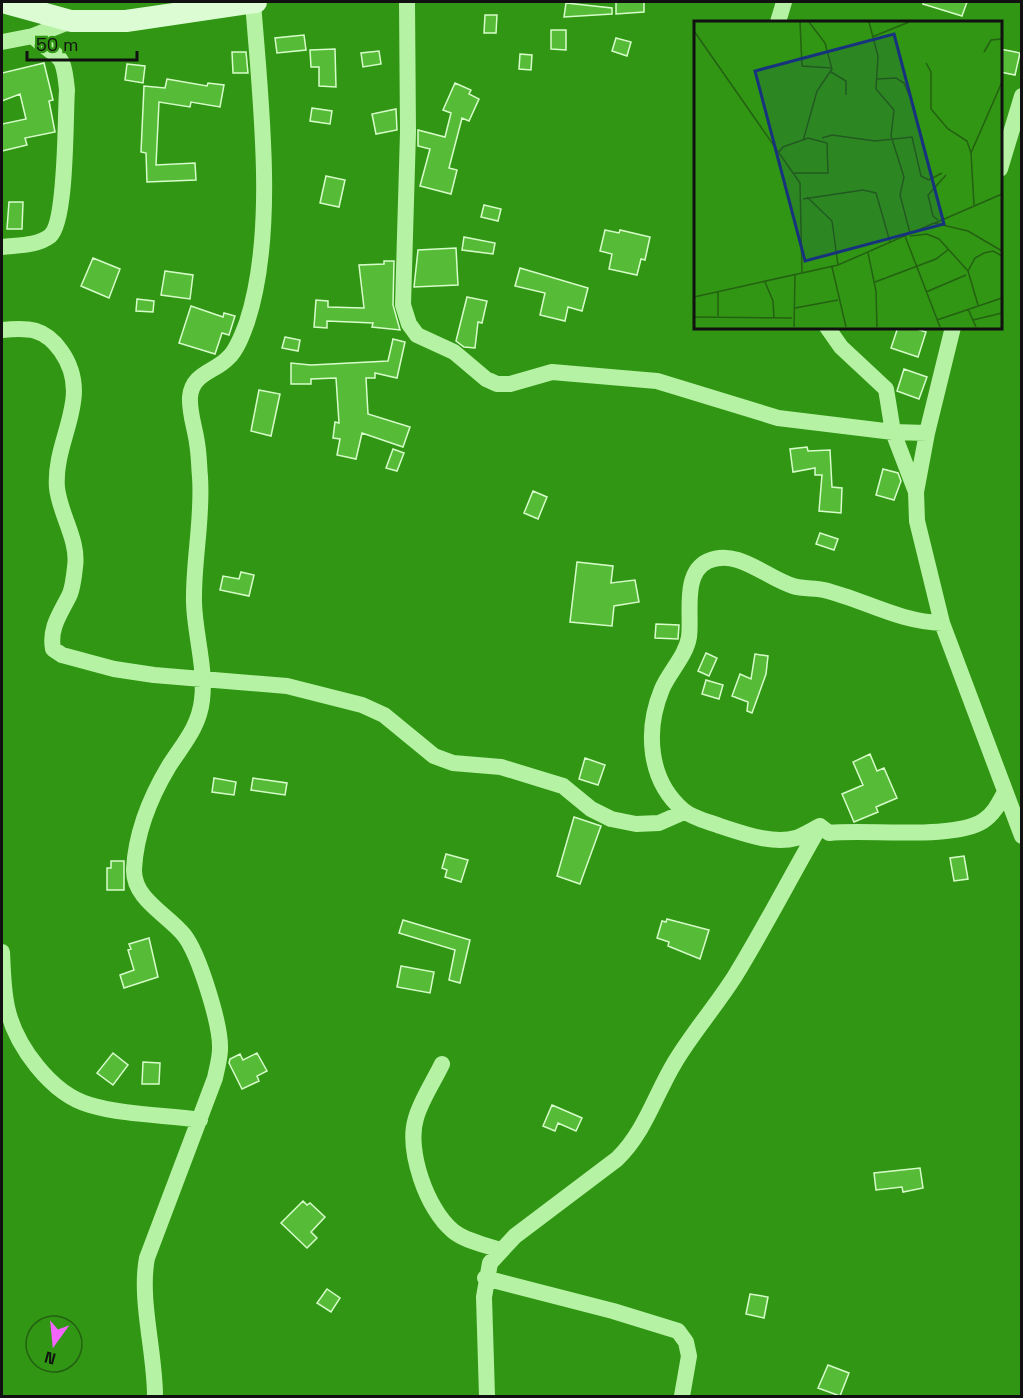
<svg xmlns="http://www.w3.org/2000/svg" width="1023" height="1398" viewBox="0 0 1023 1398" font-family="'Space Grotesk',sans-serif">
<style>
.building{fill:#56bc37;stroke:#d7fdcb;stroke-width:1.5}
.lines{fill:none;stroke-linecap:round;stroke-linejoin:round}
.street{stroke:#b6f2a4;stroke-width:16}
.secondary{stroke:#dcfcd3;stroke-width:22}
.inset-road{fill:none;stroke:#246112;stroke-width:1.5}
.view{fill:#18337e;fill-opacity:0.15;stroke:#18337e;stroke-width:3}
.inset-edge{fill:none;stroke:#111;stroke-width:3}
</style>
<rect width="100%" height="100%" fill="#309613"/>
<!-- building -->
<path class="building" d="M616 2H644V12L616 14Z
M924 2H967L962 16 923 4Z
M566 3 612 8V14L564 17Z
M485 15H497L496 33H484Z
M551 30H566V50L551 49Z
M304 35 306 50 277 53 275 38Z
M616 38 631 42 627 56 612 51Z
M335 49 336 87 319 86V67H311L310 50Z
M1000 49 1020 53 1015 75 1000 72Z
M379 51 381 64 363 67 361 53Z
M232 52H246L248 73H233Z
M520 54 532 55 531 70 519 69Z
M44 63 53 100 49 101 55 132 25 138 27 145 2 151V124L26 119 20 94 2 101V73Z
M127 64 145 66 143 83 125 80Z
M167 79 207 86 208 83 224 85 220 107 191 102 190 107 159 102 156 165 195 163 196 180 147 182 146 153 141 152 144 86 165 88Z
M455 83 471 90 469 94 479 99 469 121 462 118 449 168 457 170 451 194 420 186 430 149 418 146V130L445 137 451 113 443 110Z
M312 108 332 111 330 124 310 121Z
M396 109 397 130 376 134 372 114Z
M326 176 345 180 339 207 320 203Z
M9 202H23L22 229H7Z
M484 205 501 209 498 221 481 217Z
M605 230 619 233 620 230 650 237 645 260 641 259 637 275 609 269 612 254 600 251Z
M464 237 495 243 493 254 462 250Z
M456 248 458 285 414 287 418 250Z
M93 258 120 269 109 298 81 286Z
M384 261H394L393 305 400 330 372 327 373 323 327 321V328L314 327 316 300 328 301V307L364 308 359 265 384 264Z
M520 268 588 288 582 311 568 307 565 321 540 315 545 293 515 286Z
M165 271 193 275 190 299 161 295Z
M467 297 487 301 482 323 478 322 475 348 464 347 456 341Z
M137 299 154 301 153 312 136 311Z
M191 306 223 317 224 313 235 316 229 335 222 333 215 354 179 343Z
M898 327H911L926 332 918 357 891 348Z
M285 337 300 340 298 351 282 348Z
M393 339 405 342 397 378 375 373V378H366L368 414 410 427 403 447 362 433 356 459 337 455 340 439 333 438 335 422 339 423 336 378 311 379V384H291V363L311 365 388 361Z
M904 369 927 377 919 399 897 391Z
M259 390 280 394 271 436 251 431Z
M807 447 808 451 830 450 832 487 842 488 841 513 819 511 822 475H815V468L793 472 790 449Z
M393 449 404 453 397 471 386 468Z
M883 469 898 473 901 481 894 500 876 495Z
M533 491 547 497 538 519 524 513Z
M820 533 838 539 834 550 816 544Z
M577 562 613 566 611 583 635 580 639 602 614 606 612 626 570 622Z
M241 572 254 575 249 596 220 590 223 576 239 579Z
M656 624 679 625 678 639 655 638Z
M706 653 717 658 709 676 698 671Z
M755 654 768 656 766 674 752 713 747 711 748 702 732 696 740 674 751 679Z
M706 680 723 685 719 699 702 694Z
M870 754 877 771 884 768 897 798 876 807 878 812 854 822 842 794 863 785 853 762Z
M585 758 605 765 598 785 579 779Z
M214 778 236 782 234 795 212 792Z
M253 778 287 783 285 795 251 790Z
M574 817 601 826 580 884 557 876Z
M446 854 468 860 461 882 445 877 447 870 442 868Z
M964 856 968 879 954 881 950 858Z
M111 861H124V890H107V868H111Z
M667 919 709 930 700 959 668 946 669 942 657 938 662 921 666 922Z
M403 920 470 940 460 983 449 980 455 950 399 933Z
M149 938 158 977 124 988 120 975 134 970 128 950 131 949 129 944Z
M401 966 434 972 430 993 397 987Z
M113 1053 128 1065 113 1085 97 1073Z
M257 1053 267 1071 257 1076 259 1081 242 1089 229 1063 230 1059 240 1054 243 1060Z
M143 1062 160 1063 159 1084H142Z
M552 1105 582 1118 576 1131 558 1123 555 1131 543 1126Z
M920 1168 923 1188 903 1192 902 1187 876 1190 874 1173Z
M303 1201 307 1205 310 1203 325 1217 311 1232 317 1238 307 1248 281 1223Z
M327 1289 340 1298 331 1312 317 1303Z
M750 1294 768 1297 764 1318 746 1314Z
M828 1365 849 1373 840 1396 818 1388Z"/>
<g class="lines">
<!-- street -->
<path class="street" d="M407 2 408 132 403 305 409 324 417 335 454 352 486 379 497 384H510L552 372 657 381 778 418 893 432 927 433
M778 22 784 2
M2 42 33 36 71 21
M1000 169 1022 96
M2 247C18 245 37 246 50 236 67 222 65 117 67 90 63 48 59 62 33 36
M827 327 841 347 886 389 893 432 916 492
M953 327 927 433 916 492 917 521 942 623 1022 836
M2 330C28 327 45 328 61 351 94 398 53 438 57 488 60 515 79 540 75 567 74 576 73 586 70 594 61 613 49 627 53 649L62 655 114 669 154 675 287 686 362 705 384 715 434 756 453 763 501 767 563 786 591 809 611 819 636 824 659 823 684 812
M942 623C899 622 865 600 824 590 814 588 803 589 793 586 766 578 738 548 708 561 682 573 692 614 689 637 686 656 669 672 662 689 645 730 648 780 683 810 692 818 709 822 720 826 742 833 773 845 796 838 804 835 812 830 820 826L829 833C867 829 954 840 983 821 994 814 999 803 1005 792
M2 952C3 970 3 989 7 1007 15 1045 51 1094 90 1105 125 1115 164 1115 200 1120
M442 1064C434 1081 421 1100 416 1118 406 1150 427 1210 453 1231 465 1241 486 1245 500 1250
M485 1278 613 1311 678 1331 686 1342 689 1356 682 1396
M155 1396C155 1352 139 1299 147 1258L215 1078C217 1068 220 1058 220 1049 221 1025 199 954 184 935 167 914 133 899 134 869 136 833 151 796 169 766 183 744 199 727 202 700 206 668 195 635 194 603 193 561 203 519 200 477 199 466 199 454 197 443 195 428 189 412 190 397 192 373 215 372 228 358 237 350 243 333 247 322 277 231 260 97 253 2
M487 1396 484 1297 490 1263 515 1236 617 1159C645 1132 655 1095 675 1062 693 1032 716 1006 735 976 765 927 791 876 820 826"/>
<!-- secondary -->
<path class="secondary" d="M2 2 71 21H126L256 2"/>
</g>
<!-- overview -->
<g transform="translate(694 21)">
<rect width="308" height="308" fill="#309613"/>
<path class="inset-road" d="M106 1 108 45 138 47M175 1 184 35 182 68 200 89 197 115 210 156 206 174 216 212M0 10 106 162 108 252M178 16 215 1M290 31 297 19 308 18M232 42 237 51V88L254 108 273 120 277 132M137 51 152 60V74M183 58 202 57 210 62 216 76M128 117 138 114 181 120 218 116 227 155 235 159 248 152M109 120 123 70 138 48 131 22 115 1M85 131 89 126 114 117 133 122 134 152H100M113 176 138 200 144 244M109 178 169 169 182 172 196 221M280 184 277 132 308 61M244 199 239 195 234 174 252 154M241 202 308 173M211 215 246 306M216 215 233 213 245 218 274 250M174 232 182 270 183 306M138 246 152 306M71 261 79 280 80 297M181 261 242 238 255 228M232 271 272 254M0 276 144 244 240 202 274 210 308 230M284 284 274 250 281 237 290 232 299 230 308 235M101 287 144 279M274 288 282 306M24 295V271M0 296 98 297M243 299 308 277M279 299 308 292M100 306 101 254"/>
<path class="view" d="M200 13 250 203 111 240 61 50Z"/>
<rect width="308" height="308" class="inset-edge"/>
</g>
<!-- border -->
<rect width="1023" height="1398" fill="none" stroke="#111111" stroke-width="6"/>
<!-- north arrow -->
<g transform="translate(54 1344) rotate(195)"><circle r="28" fill="#309613" stroke="#246112" stroke-width="1.5"/>
<path d="M0-4.5L10 22L0 15L-10 22Z" fill="#f465ff"/>
<text y="-9" font-size="16" font-weight="bold" text-anchor="middle" fill="#111111">N</text>
</g>
<!-- scale -->
<path d="M27 51v9h110v-9" fill="none" stroke="#111111" stroke-width="3"/>
<text x="36" y="51" font-size="18" fill="#111111" stroke="#309613" stroke-width="4.5" paint-order="stroke">50 m</text>
</svg>
